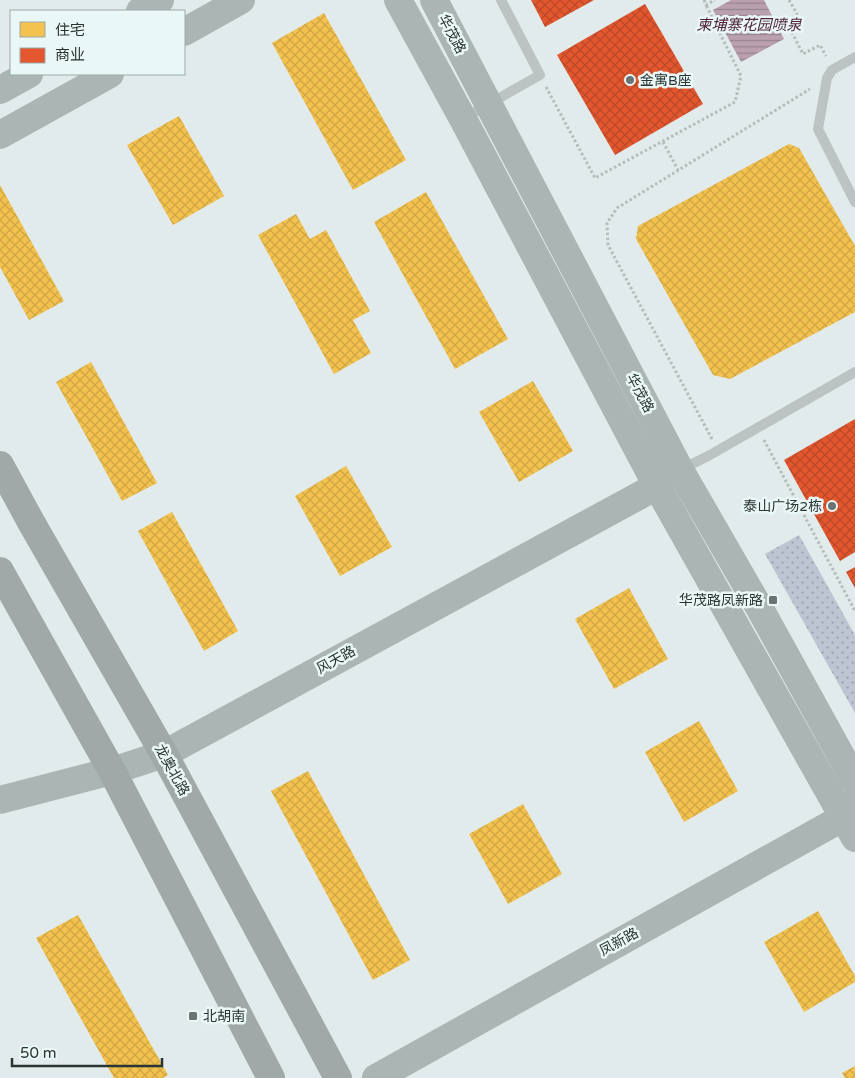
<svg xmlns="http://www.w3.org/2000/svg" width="855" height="1078" viewBox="0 0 855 1078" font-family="'Varela Round','Noto Sans SC',sans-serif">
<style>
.grass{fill:url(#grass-dots)}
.water{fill:url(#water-rules)}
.homes{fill:url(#homes-cross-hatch)}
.shops{fill:url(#shops-cross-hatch)}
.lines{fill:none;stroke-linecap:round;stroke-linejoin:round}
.path{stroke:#b3bdbc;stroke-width:3;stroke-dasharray:2.5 2.5;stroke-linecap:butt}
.lane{stroke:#bbc4c3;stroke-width:10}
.secondary{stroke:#abb5b4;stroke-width:28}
.primary{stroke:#a0a9a7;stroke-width:28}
.poi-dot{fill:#6a7573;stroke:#e9f7f7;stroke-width:2}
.labels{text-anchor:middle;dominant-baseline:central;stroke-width:5;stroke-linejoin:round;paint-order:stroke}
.street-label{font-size:14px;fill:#293532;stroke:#e9f7f7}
.poi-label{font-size:14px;fill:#293532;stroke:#e9f7f7;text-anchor:start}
.water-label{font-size:15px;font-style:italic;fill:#51243a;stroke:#e9f7f7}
</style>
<defs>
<pattern id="grass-dots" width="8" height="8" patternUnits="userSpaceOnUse" patternTransform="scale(1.25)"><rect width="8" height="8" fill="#bdc5d2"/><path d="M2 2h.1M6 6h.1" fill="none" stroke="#9aa1ab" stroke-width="1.8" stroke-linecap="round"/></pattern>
<pattern id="water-rules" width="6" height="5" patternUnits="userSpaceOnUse" patternTransform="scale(1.25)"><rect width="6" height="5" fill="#baa0af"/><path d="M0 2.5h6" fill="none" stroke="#97838f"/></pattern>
<pattern id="homes-cross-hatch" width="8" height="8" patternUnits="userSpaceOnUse" patternTransform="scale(1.25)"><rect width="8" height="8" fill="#f2c14e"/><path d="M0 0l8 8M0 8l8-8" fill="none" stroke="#d0a645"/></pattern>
<pattern id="shops-cross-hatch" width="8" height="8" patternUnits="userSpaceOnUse" patternTransform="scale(1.25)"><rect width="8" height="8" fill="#e4572e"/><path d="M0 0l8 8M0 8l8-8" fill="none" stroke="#b94928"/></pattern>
</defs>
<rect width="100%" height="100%" fill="#e2ebeb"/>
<!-- grass -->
<path class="grass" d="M799 535 855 635V713L765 554Z"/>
<!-- water -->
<path class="water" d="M731 0H764L784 39 741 62 713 10Z"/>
<!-- homes -->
<path class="homes" d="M324 13 406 160 353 190 272 43Z
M179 116 224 196 173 225 127 145Z
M789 144 799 148 855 246V312L730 379 713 375 636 239 638 226Z
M0 185 64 301 29 320 0 267Z
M426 192 508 339 455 369 374 222Z
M296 214 310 239 326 230 370 311 353 320 371 353 334 374 258 235Z
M91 362 157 483 122 501 56 382Z
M533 381 573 451 519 482 479 412Z
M346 466 392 547 340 576 295 496Z
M172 512 238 631 204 651 138 531Z
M629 588 668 659 614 689 575 619Z
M699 721 738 791 684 822 645 752Z
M308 771 410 960 373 980 271 791Z
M523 804 562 874 508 904 469 834Z
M818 911 855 976V982L804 1012 764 942Z
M78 915 168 1075 163 1078H114L36 938Z
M855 1066V1078H845L842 1073Z"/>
<!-- shops -->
<path class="shops" d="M531 0H594L545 27Z
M645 4 703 104 615 155 557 55Z
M855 419V552L840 561 784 460Z
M855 567V588L846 572Z"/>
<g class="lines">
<!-- path -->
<path class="path" d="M704 0 706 5 715 0
M789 0 797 14 787 23 803 54 820 45 826 56
M546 87 595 178 735 102 741 76 706 5
M663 142 678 170
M712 439 608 245 607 223 617 208 810 89
M764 440 855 611"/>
<!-- lane -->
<path class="lane" d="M855 57 832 70 827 78 818 129 855 202
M464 118 540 75 501 0
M682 469 710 455 855 372"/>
<!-- secondary -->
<path class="secondary" d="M398 0 463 119 657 486 855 838
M434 0 680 470 759 607 855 781
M140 11 160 0
M184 32 241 0
M0 90 29 74
M0 135 110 74
M0 800 112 771 164 754 657 486
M376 1078 844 817 853 803"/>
<!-- primary -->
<path class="primary" d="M0 465 31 522 164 754 338 1078
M0 571 112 771 271 1078"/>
</g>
<!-- markers -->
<g class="poi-dot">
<circle cx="630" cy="80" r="5"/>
<circle cx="832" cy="506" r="5"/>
<rect x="768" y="595" width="10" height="10" rx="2.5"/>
<rect x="188" y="1011" width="10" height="10" rx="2.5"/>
</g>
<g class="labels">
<!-- street labels -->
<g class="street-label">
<text transform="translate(452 34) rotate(62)">华茂路</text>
<text transform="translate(640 393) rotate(62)">华茂路</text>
<text transform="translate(336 660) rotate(-29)">风天路</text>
<text transform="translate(172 770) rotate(61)">龙奥北路</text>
<text transform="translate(619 942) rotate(-29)">凤新路</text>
</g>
<!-- poi labels -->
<g class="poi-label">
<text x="640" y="80">金寓B座</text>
<text x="822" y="506" text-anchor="end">泰山广场2栋</text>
<text x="763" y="600" text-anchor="end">华茂路凤新路</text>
<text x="203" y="1016">北胡南</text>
</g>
<!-- water labels -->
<g class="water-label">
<text x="749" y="25">柬埔寨花园喷泉</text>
</g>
</g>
<!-- legend -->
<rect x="10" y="10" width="175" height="65" fill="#e9f7f7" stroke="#9ca9a8"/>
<rect x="20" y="22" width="25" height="15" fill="#f2c14e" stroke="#9ca9a8"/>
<text x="55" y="35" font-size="15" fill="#293532">住宅</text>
<rect x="20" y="48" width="25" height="15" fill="#e4572e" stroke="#9ca9a8"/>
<text x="55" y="60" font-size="15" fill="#293532">商业</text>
<!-- scale -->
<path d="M12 1058v8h150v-8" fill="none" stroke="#293532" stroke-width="2.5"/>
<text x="20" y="1058" font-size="15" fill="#293532" stroke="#e9f7f7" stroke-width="4" paint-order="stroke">50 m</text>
</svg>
